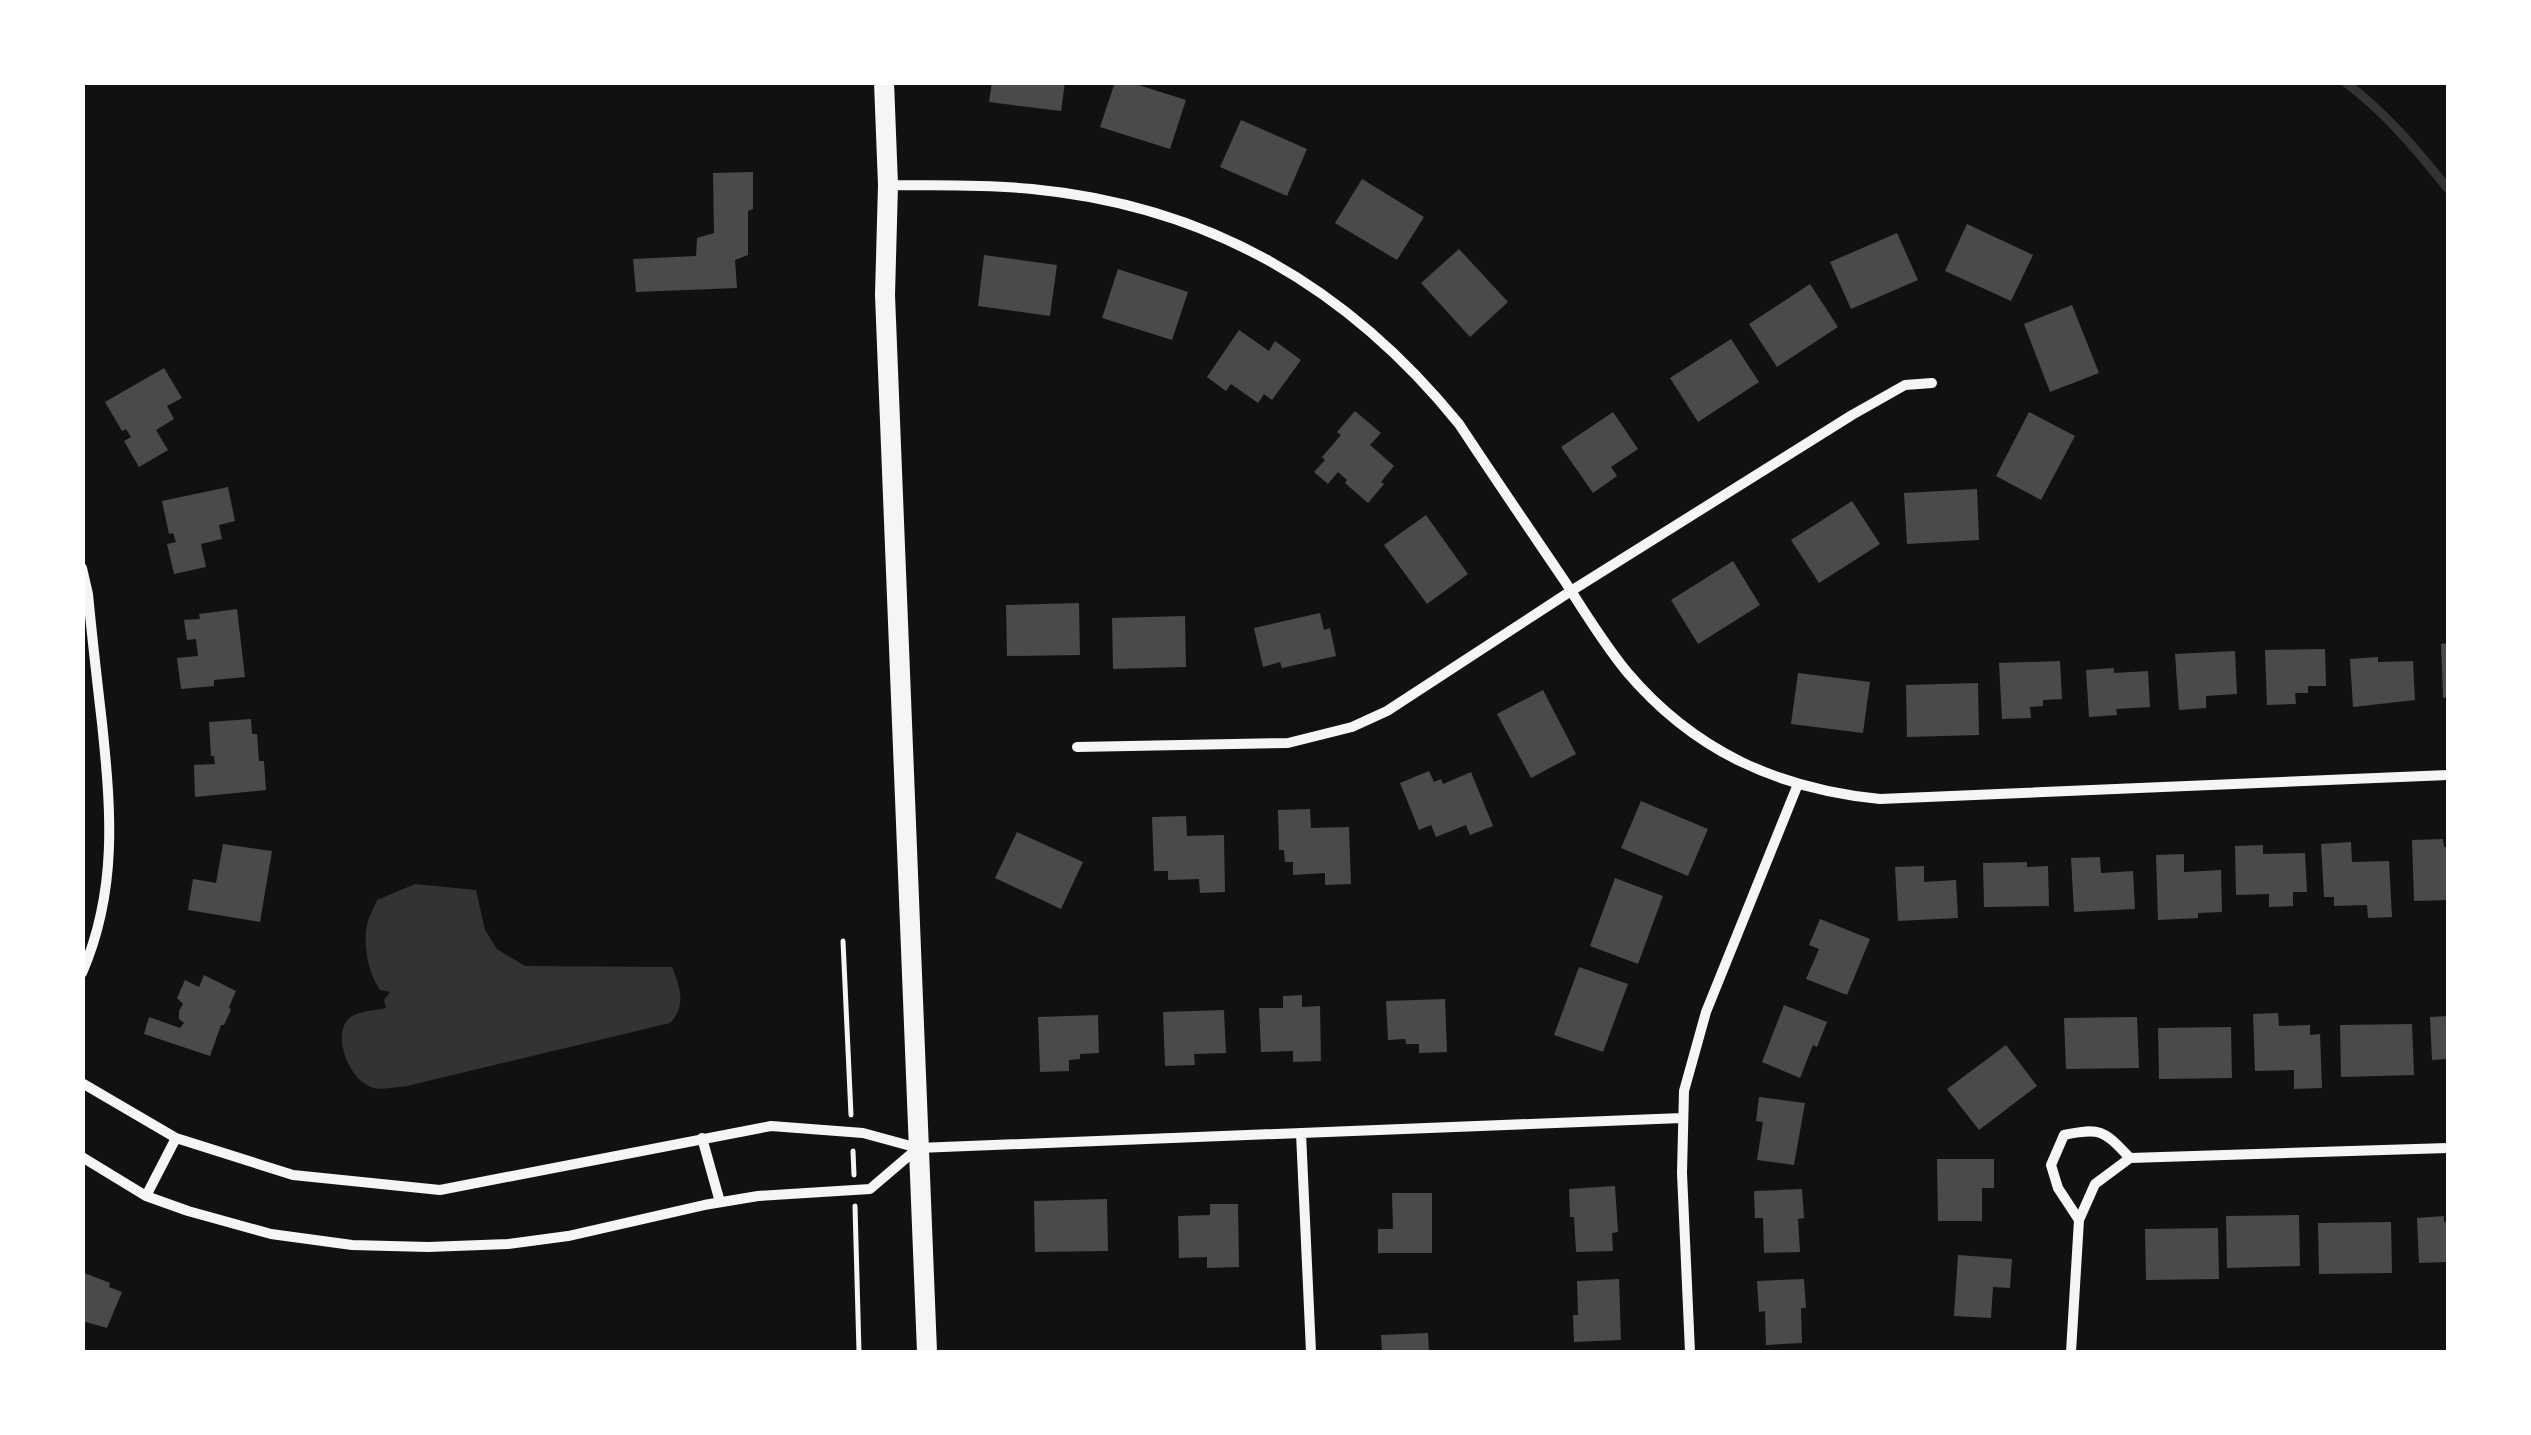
<svg xmlns="http://www.w3.org/2000/svg" width="2531" height="1435" viewBox="0 0 2531 1435" font-family="Poppins,sans-serif">
<style>
.water{fill:#333}
.lines{fill:none;stroke-linecap:round;stroke-linejoin:round}
.stream{stroke:#333;stroke-width:9}
.building{fill:#4a4a4a}
.path{stroke:#f5f5f5;stroke-width:5}
.minor{stroke:#f5f5f5;stroke-width:10}
.secondary{stroke:#f5f5f5;stroke-width:20}
</style>
<rect width="100%" height="100%" fill="#111"/>
<!-- water -->
<path class="water" d="M415 884 476 890 485 930 497 949 525 966 672 967C680 987 687 1006 670 1023L407 1086C397 1087 383 1090 374 1088 348 1082 328 1028 354 1015 363 1011 377 1010 386 1008L384 1000 390 992 380 990C368 973 363 945 367 924 369 916 374 908 377 900Z"/>
<g class="lines">
<!-- stream -->
<path class="stream" d="M2345 82C2385 112 2417 150 2448 189"/>
</g>
<!-- building -->
<path class="building" d="M992 82H1065L1061 111 989 102Z
M1115 82H1129L1186 100 1170 149 1100 127Z
M1241 120 1307 149 1287 196 1220 167Z
M753 172V209L748 211V255L735 260 737 288 636 292 633 259 696 256 697 238 714 233 713 173Z
M1362 179 1424 217 1397 260 1335 223Z
M1967 224 2033 255 2011 301 1945 271Z
M1897 233 1918 280 1851 309 1830 262Z
M1459 249 1508 302 1470 337 1421 283Z
M984 255 1057 265 1050 316 978 306Z
M1118 269 1188 292 1172 340 1102 318Z
M1810 284 1838 327 1777 367 1749 324Z
M2072 305 2099 373 2050 392 2024 324Z
M1239 330 1269 351 1275 341 1301 360 1272 400 1264 394 1258 403 1231 384 1226 391 1207 377Z
M1731 339 1759 382 1698 422 1670 378Z
M164 368 182 398 167 406 174 419 156 430 168 450 139 467 124 441 131 437 126 429 122 431 105 402Z
M1355 411 1381 433 1370 445 1394 466 1381 482 1384 484 1368 503 1345 483 1347 480 1338 472 1328 484 1314 472 1325 460 1322 457 1341 435 1337 432Z
M1613 412 1638 449 1611 467 1617 476 1593 493 1561 447Z
M2029 412 2075 436 2041 500 1996 476Z
M228 487 235 521 219 525 222 539 201 544 206 567 174 574 167 544 176 542 173 533 169 534 162 501Z
M1977 489 1979 540 1907 544 1904 493Z
M1852 501 1880 544 1819 583 1791 540Z
M1426 515 1468 574 1427 604 1384 545Z
M1733 561 1760 605 1698 644 1671 600Z
M1079 603 1080 655 1007 656 1006 605Z
M237 609 245 677 214 680V686L181 689 177 658 198 656 196 639 187 640 184 620 200 619 199 614Z
M1320 613 1324 630 1330 628 1336 656 1282 668 1280 662 1263 667 1254 628Z
M1185 616 1186 667 1113 669 1112 618Z
M2448 643V697L2443 698 2441 644Z
M2325 649 2326 686H2308V693H2295L2296 704 2267 705 2265 650Z
M2235 651 2237 694 2206 696V708L2179 710 2175 654Z
M2378 657V662L2413 661 2415 700 2353 707 2350 659Z
M2060 661 2062 699 2043 700V706L2030 707 2031 718 2002 719 1999 663Z
M2114 668V673L2148 671 2150 707 2116 709 2117 715 2089 717 2086 670Z
M1798 673 1870 682 1863 733 1791 724Z
M1978 683 1979 735 1907 737 1906 685Z
M1543 690 1576 754 1531 778 1497 714Z
M251 719 252 734H257L259 761H264L266 790 195 797 194 765 215 764 214 756H211L209 722Z
M1429 771 1434 782 1441 779 1443 784 1471 772 1493 826 1470 835 1466 825 1436 837 1431 825 1419 830 1400 783Z
M1641 801 1708 829 1688 876 1621 848Z
M1310 809 1311 828 1349 827 1351 884 1325 885V873L1293 875V862H1285L1284 850H1279L1278 810Z
M1186 816 1187 836 1224 835 1225 892 1200 893 1199 879 1168 880V871H1154L1152 817Z
M1017 832 1083 862 1061 909 995 878Z
M2443 839 2444 847H2448V900L2414 901 2412 840Z
M2351 842 2352 862 2389 861 2392 917 2368 918 2367 905 2334 906V897H2324L2321 844Z
M223 844 272 851 260 922 188 910 193 879 216 883Z
M2263 845V854L2305 853 2307 892H2293V906L2269 907V894L2236 895 2235 846Z
M2184 854V872L2221 870 2222 912 2198 913V918L2158 920 2156 855Z
M2100 857 2101 873 2133 871 2135 909 2074 912 2071 858Z
M2027 862V867L2048 866 2049 906 1984 907 1983 863Z
M1924 866V882L1956 880 1958 918 1898 921 1895 867Z
M1615 878 1663 896 1638 964 1590 946Z
M1820 919 1870 939 1847 995 1806 979 1819 949 1809 945Z
M1579 967 1628 984 1603 1052 1554 1035Z
M204 975 236 991 229 1007 231 1010 224 1025H221L210 1056 144 1034 149 1017 180 1028 184 1023 179 1019V1011L183 1004 177 998 185 980 199 987Z
M1302 995V1007L1320 1006 1321 1061 1293 1062V1051L1261 1052 1259 1008H1283V996Z
M1445 999 1447 1052 1419 1053V1044H1406L1405 1039 1388 1040 1386 1001Z
M1784 1005 1827 1022 1817 1047 1813 1045 1800 1078 1762 1062Z
M1224 1010 1226 1053 1194 1054 1195 1065 1165 1066 1163 1012Z
M2278 1013 2279 1026 2310 1025V1035L2320 1034 2322 1088 2294 1089V1070L2255 1071 2253 1014Z
M1098 1015 1099 1053 1080 1054V1059L1069 1060V1071L1040 1072 1038 1017Z
M2448 1016V1059L2432 1060 2430 1017Z
M2137 1017 2139 1068 2066 1069 2064 1018Z
M2412 1024 2414 1075 2341 1077 2340 1025Z
M2231 1027 2232 1078 2159 1079 2158 1028Z
M2006 1045 2037 1086 1979 1130 1947 1089Z
M1759 1097 1805 1103 1794 1165 1757 1160 1763 1122 1756 1121Z
M1937 1159H1994V1188H1982V1221H1938Z
M1615 1186 1618 1232 1612 1233 1613 1251 1576 1252 1574 1217H1570L1569 1189Z
M1802 1189 1804 1218 1798 1219 1800 1252 1764 1253 1763 1218H1755L1754 1191Z
M1392 1193H1432V1253H1378V1229H1393Z
M1107 1199 1108 1251 1035 1252 1034 1201Z
M1210 1204H1238L1239 1267 1207 1268V1257L1179 1258 1178 1216 1210 1215Z
M2299 1215 2300 1266 2227 1268 2226 1216Z
M2444 1216V1222H2448V1257H2446V1262L2419 1263 2417 1218Z
M2391 1222 2392 1273 2319 1274 2318 1223Z
M2218 1228 2219 1279 2146 1280 2145 1229Z
M1958 1255 2012 1259 2010 1288 1993 1287 1991 1318 1954 1316Z
M82 1272 110 1283 109 1287 122 1292 107 1328 82 1321Z
M1619 1279 1621 1340 1574 1342 1573 1315H1578L1577 1281Z
M1804 1279 1806 1308H1801L1802 1343 1766 1345 1765 1311 1759 1312 1757 1281Z
M1428 1333 1429 1352H1382L1381 1335Z"/>
<g class="lines">
<!-- path -->
<path class="path" d="M843 941 851 1115
M853 1151 854 1175
M855 1206 859 1352"/>
<!-- minor -->
<path class="minor" d="M888 185C936 186 984 184 1032 189 1209 206 1348 287 1459 424 1494 477 1530 530 1566 583 1585 613 1604 644 1627 672 1694 751 1778 789 1880 799L2448 775
M82 568 88 594C92 637 97 680 102 723 111 810 118 890 82 973
M1077 747 1288 743 1352 727 1387 711 1571 591 1852 415 1905 385 1932 383
M82 1083 176 1138 293 1175 440 1190 771 1126 863 1133 918 1148 1682 1118
M1301 1133 1311 1352
M702 1138 720 1202
M82 1157 146 1196 188 1211 271 1234 352 1245 428 1247 508 1244 568 1236 704 1205 758 1196 870 1189 918 1148
M146 1196 176 1138
M2079 1220 2095 1184 2130 1158
M1690 1352 1682 1173 1684 1091 1706 1012 1798 784
M2071 1352 2079 1220 2058 1188 2051 1165 2064 1135C2102 1127 2104 1131 2130 1158L2448 1148"/>
<!-- secondary -->
<path class="secondary" d="M884 82 888 185 885 295 927 1352"/>
</g>
<!-- border -->
<rect width="2531" height="1435" fill="none" stroke="#ffffff" stroke-width="170"/>
</svg>
